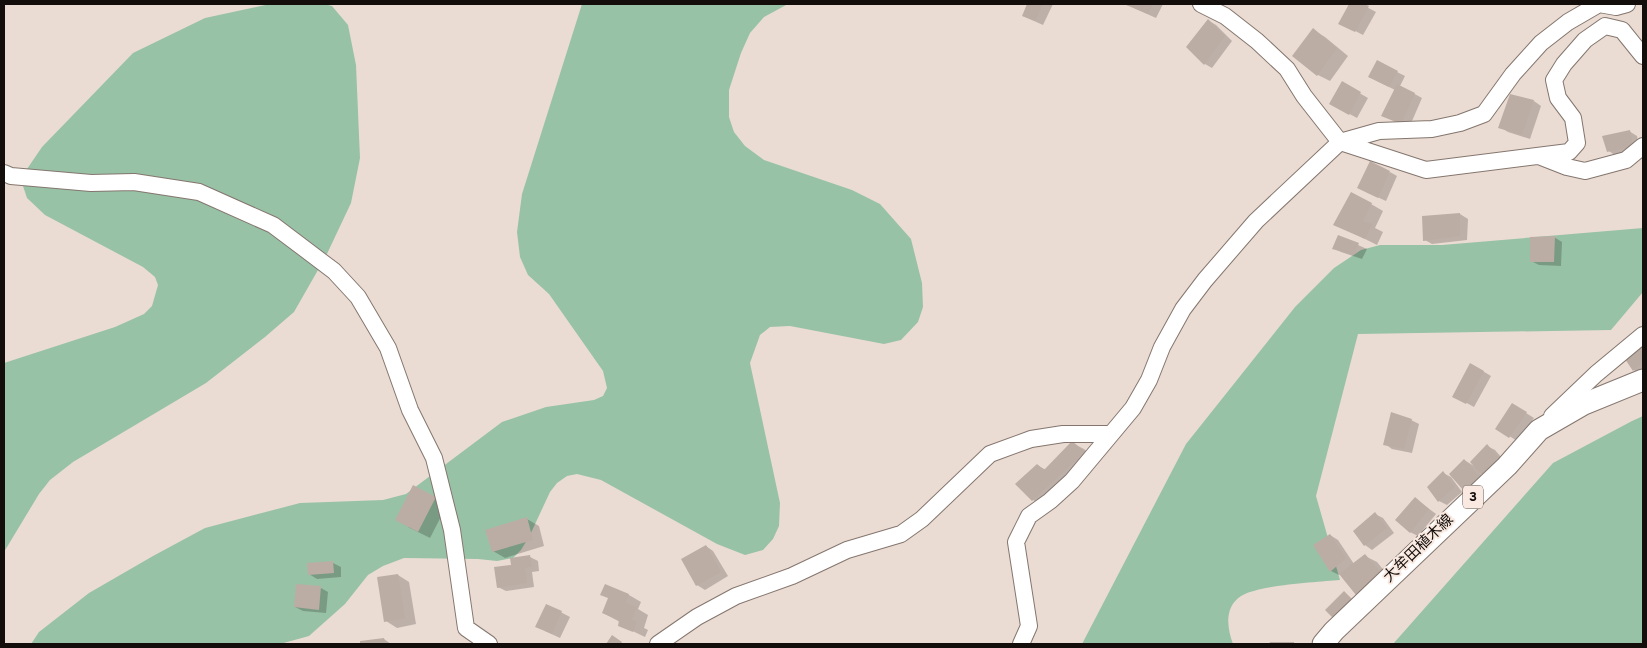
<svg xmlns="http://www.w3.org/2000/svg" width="1647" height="648" viewBox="0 0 1647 648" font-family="Overpass,'Noto Sans JP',sans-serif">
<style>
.green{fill:#98c2a6}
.shadow{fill:#0003}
.building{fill:#bcada4}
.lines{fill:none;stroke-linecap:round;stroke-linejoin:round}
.minor-casing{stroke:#84766e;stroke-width:18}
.major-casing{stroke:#84766e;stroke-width:23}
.minor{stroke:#fff;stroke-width:16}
.major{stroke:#fff;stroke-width:21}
.labels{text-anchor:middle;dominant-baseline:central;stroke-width:4;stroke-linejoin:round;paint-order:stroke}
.shield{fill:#f9e9e0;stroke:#58504b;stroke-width:1}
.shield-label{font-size:14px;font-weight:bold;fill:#130e0b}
.street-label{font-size:15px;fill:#130e0b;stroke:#f9e9e0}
</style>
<rect width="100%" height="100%" fill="#ebdcd3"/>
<!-- green -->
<path class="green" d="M270 4H324L332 6 348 25 356 65 360 158 351 203 326 256 294 312 265 337 206 383 73 462 50 480 39 494 4 552V363L115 327 144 314 152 306 158 285 155 277 143 267 45 215 27 198 23 186 27 169 42 147 133 53 205 18Z
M582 4H788L764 17 750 33 741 53 729 90V117L734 132 745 146 764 160 852 190 880 204 911 239 922 283 923 307 918 322 901 340 884 344 790 326 770 327 760 335 750 363 780 503 779 526 773 539 763 550 745 555 717 544 601 480 577 474 567 476 557 483 550 492 530 535 521 550 513 558 497 561 478 559 404 558 383 566 368 575 345 604 309 636 280 644H31L39 632 89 593 153 556 205 528 300 503 383 500 406 494 502 422 546 407 594 400 603 396 607 388 603 371 549 294 528 275 520 257 517 232 522 194Z
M1643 228V292L1611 330 1358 334 1316 496 1340 580C1317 582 1258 585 1241 596 1224 607 1227 628 1233 644H1082L1186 444 1295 307 1334 268 1361 250 1380 245H1442Z
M1643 416V644H1393L1553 463 1632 421Z"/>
<!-- shadow -->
<path class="shadow" d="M1029 4H1053L1043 25 1023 16Z
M1128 4H1163L1156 18 1136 9Z
M1351 4H1361L1376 12 1363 35 1340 23Z
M1209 21 1216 25 1232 41 1212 68 1205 64Z
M1313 30 1325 37 1348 56 1330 81 1318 75Z
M1397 72 1405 76 1400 86 1422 98 1409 128 1382 115 1395 90 1377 81Z
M1342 83 1368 98 1357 118 1331 104Z
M1534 101 1541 106 1530 139 1508 132 1500 127Z
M1629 131 1637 136 1640 151 1616 156 1609 151Z
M1390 172 1397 176 1386 201 1366 192Z
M1371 204 1383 211 1375 228 1383 232 1377 245 1335 224Z
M1460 214 1468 219 1467 240 1432 244 1425 240Z
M1338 236 1367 249 1362 259 1341 252 1333 248Z
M1554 237 1562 242 1561 266 1539 265 1531 261Z
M1643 345V373L1641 375 1634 370 1626 359Z
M1471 364 1491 376 1474 407 1454 396Z
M1512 404 1534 418 1517 441 1497 428Z
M1411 420 1419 424 1412 453 1392 449 1385 444Z
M1072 443 1084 449 1096 460 1045 507 1033 500 1017 484 1037 465 1046 470Z
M1487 446 1495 450 1507 464 1491 480 1480 473 1486 481 1472 494 1465 490 1464 460 1476 467Z
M1443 473 1451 477 1462 492 1447 505 1439 501Z
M435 498 447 505 430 538 408 527Z
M1416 499 1436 514 1418 536 1410 532Z
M1375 514 1383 518 1394 533 1372 550 1365 545Z
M527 519 539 526 544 546 505 558 493 551Z
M1330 535 1338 540 1354 564 1365 556 1377 562 1395 584 1341 573 1339 575 1331 571Z
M706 546 713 551 728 576 705 590 697 585Z
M530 557 538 561 539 571 532 572 534 587 506 591 498 587 512 566Z
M333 563 341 567V577L317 579 309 574Z
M398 575 409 582 416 624 397 628 386 621Z
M605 586 629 595 641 602 638 609 648 615 644 628 648 630 645 637 620 625V622L603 613 609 598Z
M321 588 328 592 326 613 303 611 295 607Z
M547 605 570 617 560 638 545 631Z
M384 639 391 644H362L361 642Z"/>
<!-- building -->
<path class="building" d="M1027 4H1043L1035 21 1022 16Z
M1127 4H1153L1148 14 1126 5Z
M1349 4H1364L1369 6 1355 32 1338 24Z
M1208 19 1225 36 1204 65 1186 47Z
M1313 28 1337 48 1317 76 1292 56Z
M1377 60 1398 71 1389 87 1368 77Z
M1342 81 1361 92 1349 115 1329 104Z
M1397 84 1415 93 1401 124 1381 116Z
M1510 94 1534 100 1522 135 1498 128Z
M1630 130 1633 146 1607 152 1602 136Z
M1370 161 1390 171 1378 198 1357 188Z
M1351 192 1372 203 1363 221 1372 224 1365 239 1333 225Z
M1460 213V236L1423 241 1422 216Z
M1338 235 1359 243 1354 255 1332 249Z
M1555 236 1554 262H1530V237Z
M1643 344V364L1642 363 1633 371 1625 359Z
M1470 363 1484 371 1466 404 1452 397Z
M1512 403 1527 412 1509 438 1495 429Z
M1391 412 1412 419 1404 449 1383 445Z
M1072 441 1085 452 1032 501 1015 484 1037 464 1044 470Z
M1487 444 1500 459 1483 476 1470 462Z
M1464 459 1479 476 1464 491 1449 474Z
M1443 471 1455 487 1438 502 1427 487Z
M413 485 436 497 418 532 395 520Z
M1415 497 1429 509 1410 533 1395 520Z
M1375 512 1387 528 1364 546 1353 531Z
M527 517 533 540 492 552 485 530Z
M1330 534 1346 558 1330 572 1313 545Z
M706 545 721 572 696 586 681 559Z
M1365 554 1384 576 1360 600 1339 574Z
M530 555 532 567 525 568 527 583 497 588 494 567 511 565 510 558Z
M333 561 334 573 308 575 307 563Z
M398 574 405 618 384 622 377 577Z
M296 584 321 586 319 610 294 607Z
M605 584 629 594 626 603 637 607 632 620 637 622 633 632 618 626 619 620 602 613 608 598 600 595Z
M1344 591 1356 603 1338 623 1325 610Z
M546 604 562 611 552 634 535 627Z
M612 635 622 642 621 644H606Z
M384 638 385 644H360V641Z
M1270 642H1294V644H1269Z"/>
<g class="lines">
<!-- minor casing -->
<g class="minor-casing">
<path id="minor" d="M1201 4 1225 16 1257 41 1287 69 1304 96 1340 142 1379 131 1432 129 1460 123 1484 114 1513 74 1541 43 1568 22 1599 4
M1599 4 1616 7 1627 4
M1539 156 1567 167 1585 171 1626 160 1643 146
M4 173 11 176 91 183 134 182 199 192 273 225 334 271 358 297 388 348 410 410 434 458 452 530 466 628 489 644
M1552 416 1596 374 1643 335
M658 644 697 617 736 596 792 576 847 550 901 534 922 519 990 454 1031 439 1063 434H1110
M1021 644 1029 626 1016 542 1029 516 1050 501 1072 481 1133 408 1149 380 1162 347 1183 309 1205 280 1256 221 1340 142 1426 170 1569 152 1577 143 1573 118 1558 98 1554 80 1564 64 1585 40 1605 26 1622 30 1643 56"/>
</g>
<!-- major casing -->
<g class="major-casing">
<path id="major" d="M1323 644 1334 631 1507 466 1539 430 1584 404 1643 380"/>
</g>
<!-- minor -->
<use href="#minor" class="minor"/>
<!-- major -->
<use href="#major" class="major"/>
</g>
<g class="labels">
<!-- shield labels -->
<rect class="shield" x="1463" y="485.5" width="20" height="23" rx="4"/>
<g class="shield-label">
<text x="1473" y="497">3</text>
</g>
<!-- street labels -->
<g class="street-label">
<text transform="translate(1419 549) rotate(-44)">大牟田植木線</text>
</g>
</g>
<!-- border -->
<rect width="1647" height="648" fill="none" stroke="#130e0b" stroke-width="10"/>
</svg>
